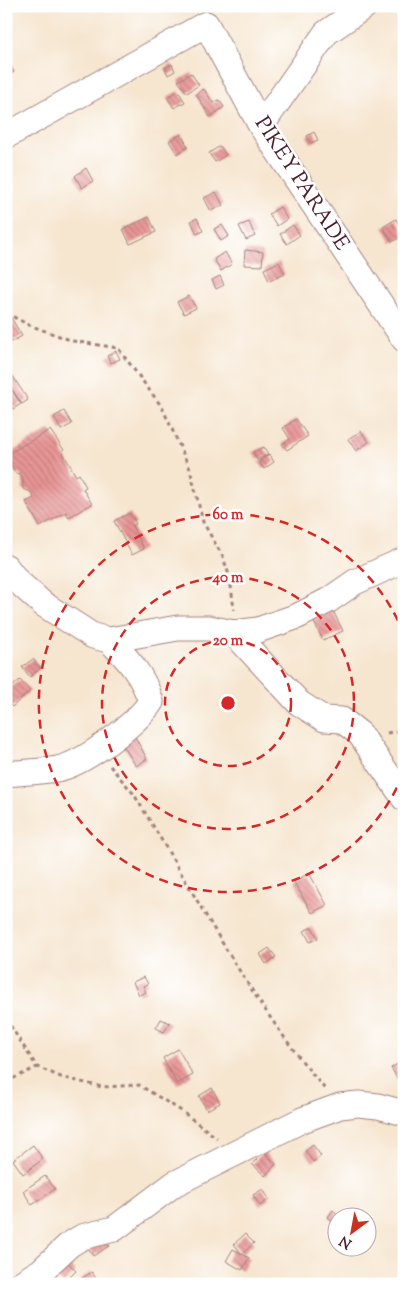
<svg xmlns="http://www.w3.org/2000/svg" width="410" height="1290" viewBox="0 0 410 1290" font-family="'Sorts Mill Goudy',serif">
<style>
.building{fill:url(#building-back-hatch)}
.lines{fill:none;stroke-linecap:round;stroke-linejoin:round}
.minor-casing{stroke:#a0827d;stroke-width:27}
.path{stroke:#a0827d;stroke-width:3;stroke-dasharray:4 4;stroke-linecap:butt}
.minor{stroke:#fff;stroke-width:25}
.ring{fill:none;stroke:#d62828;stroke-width:2.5;stroke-dasharray:9 6}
.labels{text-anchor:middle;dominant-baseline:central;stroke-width:5;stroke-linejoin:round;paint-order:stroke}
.street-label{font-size:21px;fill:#4a1f2b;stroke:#fff}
.centre{fill:#d62828;stroke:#fff;stroke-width:2.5}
.ring-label{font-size:15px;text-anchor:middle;font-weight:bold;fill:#d62828;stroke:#fff;stroke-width:5;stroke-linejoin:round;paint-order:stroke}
</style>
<defs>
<pattern id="building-back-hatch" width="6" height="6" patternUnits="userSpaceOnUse" patternTransform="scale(1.25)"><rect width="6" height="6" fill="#e89595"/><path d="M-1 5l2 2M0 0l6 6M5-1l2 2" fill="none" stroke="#be797a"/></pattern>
</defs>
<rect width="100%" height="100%" fill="#fff"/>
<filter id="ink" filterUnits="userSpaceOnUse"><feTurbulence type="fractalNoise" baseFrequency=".02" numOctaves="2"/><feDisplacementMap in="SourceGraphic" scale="10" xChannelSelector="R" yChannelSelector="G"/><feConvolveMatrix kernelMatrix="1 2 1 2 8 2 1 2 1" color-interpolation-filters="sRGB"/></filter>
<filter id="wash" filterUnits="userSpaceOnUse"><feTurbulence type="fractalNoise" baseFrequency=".0096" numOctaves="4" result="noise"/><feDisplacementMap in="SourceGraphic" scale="20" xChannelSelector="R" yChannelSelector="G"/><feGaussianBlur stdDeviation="1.12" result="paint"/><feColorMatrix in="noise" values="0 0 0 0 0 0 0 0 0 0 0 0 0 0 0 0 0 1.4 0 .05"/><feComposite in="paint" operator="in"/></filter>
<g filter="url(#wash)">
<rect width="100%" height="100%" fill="#f6e5cf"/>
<g id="blocks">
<!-- building -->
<path class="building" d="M8 61 14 72 6 75V62Z
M172 64 175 71 168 75 165 68Z
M191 73 199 85 187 93 178 81Z
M204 89 213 103 219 100 224 107 210 117 196 94Z
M178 91 185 102 174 108 167 97Z
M314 132 318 140 311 143 307 136Z
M181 134 188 147 177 154 169 141Z
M220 146 226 155 215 162 209 153Z
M86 168 93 181 82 188 75 176Z
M216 192 223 205 211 211 204 198Z
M280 207 287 219 277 226 269 214Z
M149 217 156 232 130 244 123 229Z
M197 218 203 231 197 234 191 221Z
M396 219 404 235 392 242 383 227Z
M249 222 255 236 246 240 239 226Z
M222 225 229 236 221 241 214 229Z
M293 225 300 235 287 244 280 234Z
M245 250 263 252 262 266 244 265Z
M225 252 232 264 221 271 214 259Z
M279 262 285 274 269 281 264 269Z
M220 276 224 285 216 289 212 280Z
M189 296 196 308 184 314 177 302Z
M10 316 22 336 6 345V318Z
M116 351 120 359 111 363 107 356Z
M12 375 28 400 22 404 8 384 21 404 13 409 6 398V379Z
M64 411 72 424 61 430 54 417Z
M296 419 308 436 287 450 282 444 290 439 283 428Z
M50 430 64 450 62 451 76 476 79 474 86 487 83 489 92 504 69 517 66 512 40 527 26 502 34 498 31 492 23 489V479L19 473 16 474 6 455Z
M361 431 369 442 356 451 348 439Z
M264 447 268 455 257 460 253 452Z
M269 454 274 462 264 469 259 462Z
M130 513 136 524 132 526 144 549 132 555 114 521Z
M333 611 343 631 323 640 313 620Z
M33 659 41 668 30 677 22 667Z
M20 680 30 691 12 707 6 701V692Z
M132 731 147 759 136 766 119 739Z
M309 873 327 905 312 913 294 882Z
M312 927 318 938 310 942 304 931Z
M269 948 276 957 266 964 260 954Z
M144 977 148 984 143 986 146 992 139 995 133 982Z
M161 1019 170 1023 164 1032 156 1028Z
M178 1049 193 1075 177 1084 163 1058Z
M404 1060V1089L391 1068Z
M212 1088 220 1103 207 1110 199 1096Z
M33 1145 43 1159 23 1174 13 1160Z
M313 1145 321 1156 313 1162 305 1151Z
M264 1152 276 1164 265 1176 252 1164Z
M45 1176 55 1189 32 1205 23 1191Z
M263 1189 269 1199 260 1206 253 1195Z
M333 1210 342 1218H338V1226L328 1217Z
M100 1233 109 1246 93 1256 85 1243Z
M245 1234 254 1243 242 1254 234 1244Z
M233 1249 249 1258 242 1270 226 1261Z
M62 1257 76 1271 63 1284 48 1269Z
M92 1272 99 1284H83L80 1279Z"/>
</g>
</g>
<g filter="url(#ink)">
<use href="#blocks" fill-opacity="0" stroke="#a0827d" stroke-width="1"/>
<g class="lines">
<!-- minor casing -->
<g class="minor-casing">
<path id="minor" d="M261 126 326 33 365 6
M6 136 206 24 261 126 404 339
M6 567 17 581 43 604 93 636 109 640 178 628H209L234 633 299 703 324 719 342 720 360 734 404 798
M234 633 258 630 298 616 329 600 355 582 404 560
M6 774C23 772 40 772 57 769 84 764 136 724 151 702 143 675 128 659 109 640
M20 1284 41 1271 69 1245 82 1237 114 1229 174 1184 302 1120 340 1106 358 1104 378 1106 404 1113"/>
</g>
<!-- path -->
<path class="path" d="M6 313 29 325 73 341 118 348 162 407 190 469 203 522 223 557 230 578 234 610
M387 733 404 730
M110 766 133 793C194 891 250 1002 325 1089
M6 1019 37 1067 61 1077 102 1087 139 1085 180 1110 217 1138
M6 1082 37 1067"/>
<!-- minor -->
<use href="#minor" class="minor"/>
</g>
</g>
<!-- distance rings -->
<g class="ring">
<circle cx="228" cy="703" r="63"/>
<circle cx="228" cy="703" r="126"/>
<path d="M403 774A189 189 0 1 1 403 632"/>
</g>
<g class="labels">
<!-- street labels -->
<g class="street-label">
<text transform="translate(301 184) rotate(57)">PIKEY PARADE</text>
</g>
</g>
<circle cx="228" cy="703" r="8" class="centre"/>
<g class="ring-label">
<text x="228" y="519">60 m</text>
<text x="228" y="582">40 m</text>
<text x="228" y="645">20 m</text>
</g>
<!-- margin -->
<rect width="410" height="1290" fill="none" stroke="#fff" stroke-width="25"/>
<!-- north arrow -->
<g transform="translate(352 1232) rotate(212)"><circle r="24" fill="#ffffff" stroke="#b7a5aa"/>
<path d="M0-4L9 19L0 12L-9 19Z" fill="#c8321e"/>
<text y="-8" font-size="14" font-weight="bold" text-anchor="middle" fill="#4a1f2b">N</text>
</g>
</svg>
